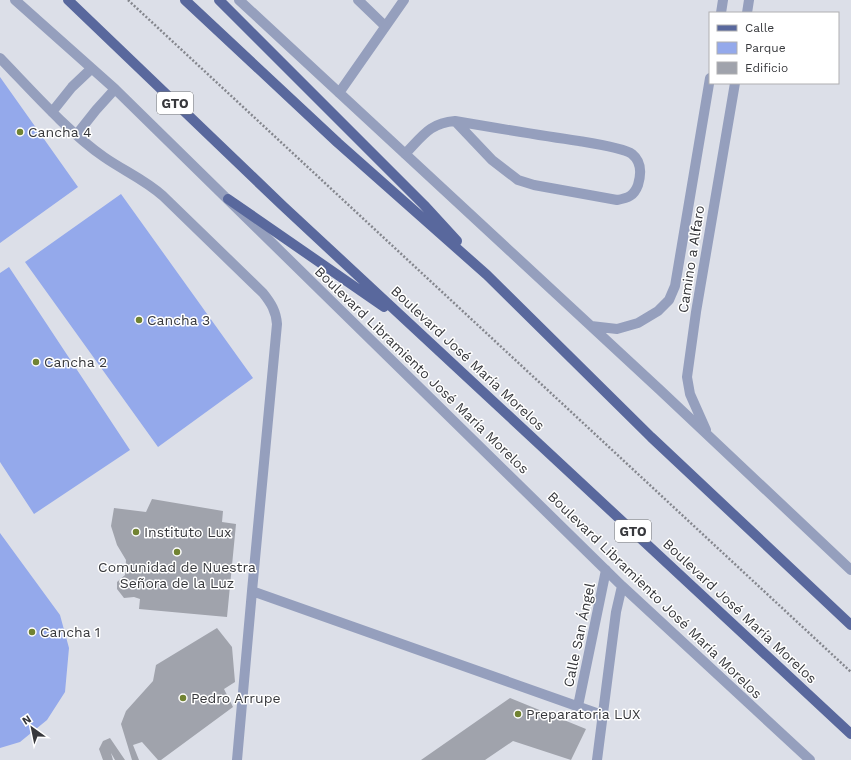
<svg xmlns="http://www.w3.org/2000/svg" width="851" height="760" viewBox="0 0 851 760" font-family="'Work Sans',sans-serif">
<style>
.green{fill:#94a9eb}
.building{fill:#a0a3ac}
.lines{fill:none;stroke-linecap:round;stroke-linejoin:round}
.path{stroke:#84868d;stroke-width:2.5;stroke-dasharray:2 2;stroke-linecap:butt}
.minor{stroke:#959fbd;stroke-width:10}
.major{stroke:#59689d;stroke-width:10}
.poi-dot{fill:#718332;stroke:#fff;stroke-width:1.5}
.labels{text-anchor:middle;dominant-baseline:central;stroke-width:3;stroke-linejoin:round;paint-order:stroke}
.shield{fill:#fff;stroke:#737476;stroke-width:1}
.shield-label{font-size:13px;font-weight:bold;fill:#37383c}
.poi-label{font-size:14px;fill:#37383c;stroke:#fff;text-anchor:start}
.street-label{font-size:14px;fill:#37383c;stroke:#fff}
</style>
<rect width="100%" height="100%" fill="#dcdfe8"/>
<!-- green -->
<path class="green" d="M0 77 78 187 0 243Z
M121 194 253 378 158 447 25 262Z
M9 267 130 450 34 514 0 462V273Z
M0 533 60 615 69 648 65 692 47 720 20 742 0 748Z"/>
<!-- building -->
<path class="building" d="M152 499 223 511 222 522 236 524 227 617 139 609 140 599 134 597 124 598 117 589V582L125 575 126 560 117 545 111 526 114 508 146 512Z
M217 628 232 647 235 682 224 689 233 707 161 760H158L142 742 133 745 139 760H132L121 724 126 711 153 681 156 665Z
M510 698 586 729 571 760 513 741 485 760H421Z
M110 738 125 760H115L111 753 113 760H103L99 749 103 741Z"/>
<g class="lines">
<!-- path -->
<path class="path" d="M128 0 851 672"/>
<!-- minor -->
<path class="minor" d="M15 0 115 89 622 586 810 760
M239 0 660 390 851 570
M358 0 385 26
M721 13 723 0
M747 13 749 0
M0 58C32 91 67 131 104 157 124 171 144 179 163 196L263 293C271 303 276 311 277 324L252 591 237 760
M339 93 404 0
M52 112 72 87 91 69
M77 134 96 110 115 89
M405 154C422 137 429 123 455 121 496 128 537 135 579 141 591 143 624 148 632 154 642 162 641 175 638 185 634 196 628 198 617 200L534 185 518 180 492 160 455 121
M591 326 617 329 638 323 658 311 669 300 675 286 710 78
M706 430 690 394 687 377 696 312 735 83
M252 591 602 715
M578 706 606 570
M597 760 616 612 622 586"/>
<!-- major -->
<path class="major" d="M68 0 283 206 851 734
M185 0 338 143 487 275 651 437 851 625
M219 0 424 205 457 241
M228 199 384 307"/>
</g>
<!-- markers -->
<g class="poi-dot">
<circle cx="20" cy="132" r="4"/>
<circle cx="139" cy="320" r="4"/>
<circle cx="36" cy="362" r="4"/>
<circle cx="136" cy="532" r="4"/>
<circle cx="177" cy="552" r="4"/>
<circle cx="32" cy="632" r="4"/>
<circle cx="183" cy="698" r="4"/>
<circle cx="518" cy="714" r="4"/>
</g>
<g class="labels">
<!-- shield labels -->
<g class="shield">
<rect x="157" y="92" width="36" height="22" rx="3"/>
<rect x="615" y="520" width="36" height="22" rx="3"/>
</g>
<g class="shield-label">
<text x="175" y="103">GTO</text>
<text x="633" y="531">GTO</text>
</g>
<!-- poi labels -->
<g class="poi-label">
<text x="28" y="132">Cancha 4</text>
<text x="147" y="320">Cancha 3</text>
<text x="44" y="362">Cancha 2</text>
<text x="144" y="532">Instituto Lux</text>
<text x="177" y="567" text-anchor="middle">Comunidad de Nuestra<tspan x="177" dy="16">Señora de la Luz</tspan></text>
<text x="40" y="632">Cancha 1</text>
<text x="191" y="698">Pedro Arrupe</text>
<text x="526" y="714">Preparatoria LUX</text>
</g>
<!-- street labels -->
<g class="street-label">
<text transform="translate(691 259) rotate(-81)">Camino a Alfaro</text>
<text transform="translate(468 358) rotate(43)">Boulevard José María Morelos</text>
<text transform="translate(422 370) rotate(44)">Boulevard Libramiento José María Morelos</text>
<text transform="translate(655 595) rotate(44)">Boulevard Libramiento José María Morelos</text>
<text transform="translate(740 611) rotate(43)">Boulevard José María Morelos</text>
<text transform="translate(579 635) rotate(-78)">Calle San Ángel</text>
</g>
</g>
<!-- legend -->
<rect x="709" y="12" width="130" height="72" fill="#ffffff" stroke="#afafb1"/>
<rect x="717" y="25" width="20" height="6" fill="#59689d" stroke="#afafb1"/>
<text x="745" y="32" font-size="12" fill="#37383c">Calle</text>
<rect x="717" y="42" width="20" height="12" fill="#94a9eb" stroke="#afafb1"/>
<text x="745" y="52" font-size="12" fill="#37383c">Parque</text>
<rect x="717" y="62" width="20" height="12" fill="#a0a3ac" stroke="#afafb1"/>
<text x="745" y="72" font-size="12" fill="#37383c">Edificio</text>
<!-- north arrow -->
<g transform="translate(32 728) rotate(327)" stroke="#ffffff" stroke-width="3" paint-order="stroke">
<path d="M0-3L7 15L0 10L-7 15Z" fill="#37383c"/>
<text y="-6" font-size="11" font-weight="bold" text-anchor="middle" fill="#37383c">N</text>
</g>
</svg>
